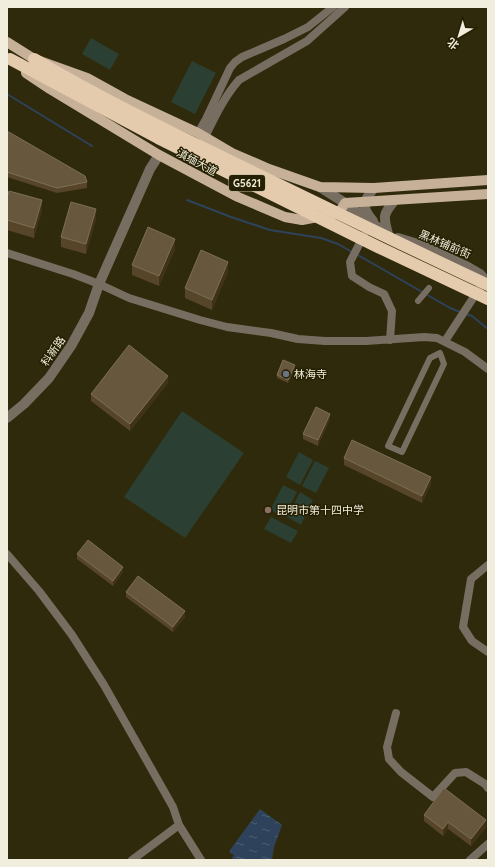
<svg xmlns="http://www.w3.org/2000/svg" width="495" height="867" viewBox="0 0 495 867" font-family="Quicksand,'Noto Sans SC',sans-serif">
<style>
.park{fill:#2b3f32}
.water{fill:url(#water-ripples)}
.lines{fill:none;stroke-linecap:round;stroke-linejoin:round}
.stream{stroke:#2e435b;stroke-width:2}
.pedestrian{stroke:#776d61;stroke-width:6}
.minor{stroke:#776d61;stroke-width:8}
.tertiary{stroke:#776d61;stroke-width:10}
.primary{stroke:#c6b097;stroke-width:10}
.motorway-bridge{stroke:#e5cbad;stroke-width:12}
.wall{fill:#57452a}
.shaded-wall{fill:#403215}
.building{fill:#67573d;stroke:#7d6f56}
.worship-dot{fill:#6b7280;stroke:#252002;stroke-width:1.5}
.education-dot{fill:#8d6e63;stroke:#252002;stroke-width:1.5}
.labels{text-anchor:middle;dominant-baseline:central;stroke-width:3;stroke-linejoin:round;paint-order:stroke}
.shield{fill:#252002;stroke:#b4b09b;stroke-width:1}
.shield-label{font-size:10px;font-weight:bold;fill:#f1eedd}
.street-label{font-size:11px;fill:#f1eedd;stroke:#252002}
.poi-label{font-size:11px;fill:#f1eedd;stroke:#252002;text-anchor:start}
</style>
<defs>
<pattern id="water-ripples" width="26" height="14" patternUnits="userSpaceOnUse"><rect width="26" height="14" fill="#2e435b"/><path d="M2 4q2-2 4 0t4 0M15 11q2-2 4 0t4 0" fill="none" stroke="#4d5e72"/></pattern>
</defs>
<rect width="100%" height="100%" fill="#2f2a0b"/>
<!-- park -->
<path class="park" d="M91 38 119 54 110 70 82 54Z
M192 61 216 73 195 114 171 102Z
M182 411 244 453 185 538 124 497Z
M299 452 313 460 300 485 286 477Z
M315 461 329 468 316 493 302 486Z
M283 485 297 492 284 517 270 510Z
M300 492 313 500 301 525 287 517Z
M271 517 298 531 291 543 264 529Z"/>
<!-- water -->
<path class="water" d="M260 809 282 825 274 847 272 860H231L234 855 230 853V850Z"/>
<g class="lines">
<!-- stream -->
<path class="stream" d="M7 94 92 146
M187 200 231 217 270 230 321 238 338 244 352 252
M356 254 450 308 460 312
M466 314 472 316 488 329"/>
<!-- pedestrian -->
<path class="pedestrian" d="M418 301 429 288
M440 353 444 364 402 452 388 446 430 358Z"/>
<!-- minor -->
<path class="minor" d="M198 133 206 119 230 68 235 62 242 57 284 39 308 27 333 7
M205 137C215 117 224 97 239 80L307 41 345 7
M364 235 350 262 352 276 369 287 384 294 392 311 390 340
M7 253 73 274 99 284 129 298 200 320 227 327 271 333 298 339 325 341H366L424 337 437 338 465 352 488 369
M445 341 479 289
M7 554 39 591 72 635 104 685 173 807 179 825 201 860
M488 565 471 579 463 627 472 641 488 652
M396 713 387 747 389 759 401 772 433 797 455 773 466 772 485 784 488 788
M132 860 179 825
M470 860 488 844"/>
<!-- tertiary -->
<path class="tertiary" d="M320 187 345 203 383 231
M373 221C361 207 363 201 374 188
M388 234C383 216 383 214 395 200
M398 238 421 245 468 267 480 274 488 283
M7 418 24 404 49 378 71 346 89 313 99 284 150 169 159 155"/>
<!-- primary -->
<path class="primary" d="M7 42 34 59 87 78 125 99 198 133 232 153 269 169 320 187 374 188 488 180
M26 73 50 89 159 155 238 197 285 217 302 220 339 213 345 203 488 194"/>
<!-- motorway-bridge -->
<path class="motorway-bridge" d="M10 59 158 138 378 247 488 299
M34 59C106 102 183 138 259 175 335 212 411 249 488 285"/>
</g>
<!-- wall -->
<path class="wall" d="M7 131 87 182V188L57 193 7 177Z
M7 198 42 210 34 238 7 230Z
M96 219 86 254 61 247V237Z
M175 249 159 286 132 275V265Z
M228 272 212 310 185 298V288Z
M295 369 288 383 277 378V375Z
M168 383 130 431 91 401V394Z
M330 419 318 446 303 439V434Z
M344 458 431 484 422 503 344 465Z
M77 554 123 572 113 586 77 559Z
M126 592 185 617 173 632 126 597Z
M424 815 486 827 471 846 448 829 443 836 424 821Z"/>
<!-- shaded-wall -->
<path class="shaded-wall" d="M42 200V210L34 238V228Z
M96 209V219L86 254V244Z
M175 239V249L159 286V276Z
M228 262V272L212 310V300Z
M295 365V369L288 383V380Z
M168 376V383L130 431V424Z
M330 414V419L318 446V440Z
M431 477V484L422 503V496Z
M123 567V572L113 586V581Z
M185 611V617L173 632V627Z
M486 820V827L471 846V839Z
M448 822V829L443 836V829Z"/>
<!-- building -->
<path class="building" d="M7 131 85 176 87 182 57 188 7 172Z
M9 191 42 200 34 228 7 220V198Z
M71 202 96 209 86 244 61 237Z
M148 227 175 239 159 276 132 265Z
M201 250 228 262 212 300 185 288Z
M129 345 168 376 130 424 91 394Z
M283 360 295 365 288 380 277 375Z
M316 407 330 414 318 440 303 434Z
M352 440 431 477 422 496 344 458Z
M88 540 123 567 113 581 77 554Z
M138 576 185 611 173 627 126 592Z
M444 788 486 820 471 839 448 822 443 829 424 815Z"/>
<!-- markers -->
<circle class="worship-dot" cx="286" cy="374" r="4"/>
<circle class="education-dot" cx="268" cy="510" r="4"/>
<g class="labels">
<!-- shield labels -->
<rect class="shield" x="229" y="175" width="36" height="16" rx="3"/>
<g class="shield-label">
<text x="247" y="183">G5621</text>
</g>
<!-- street labels -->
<g class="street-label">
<text transform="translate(197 162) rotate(28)">滇缅大道</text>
<text transform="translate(445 244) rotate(23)">黑林铺前街</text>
<text transform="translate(53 351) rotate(-56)">科新路</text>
</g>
<!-- poi labels -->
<g class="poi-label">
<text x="294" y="374">林海寺</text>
<text x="276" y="510">昆明市第十四中学</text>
</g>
</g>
<!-- border -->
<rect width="495" height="867" fill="none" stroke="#f1eedd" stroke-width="16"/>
<!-- north arrow -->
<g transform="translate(459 36) rotate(218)" stroke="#252002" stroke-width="3" paint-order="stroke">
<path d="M0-3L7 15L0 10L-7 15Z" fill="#f1eedd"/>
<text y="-6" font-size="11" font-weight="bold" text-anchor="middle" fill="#f1eedd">北</text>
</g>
</svg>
